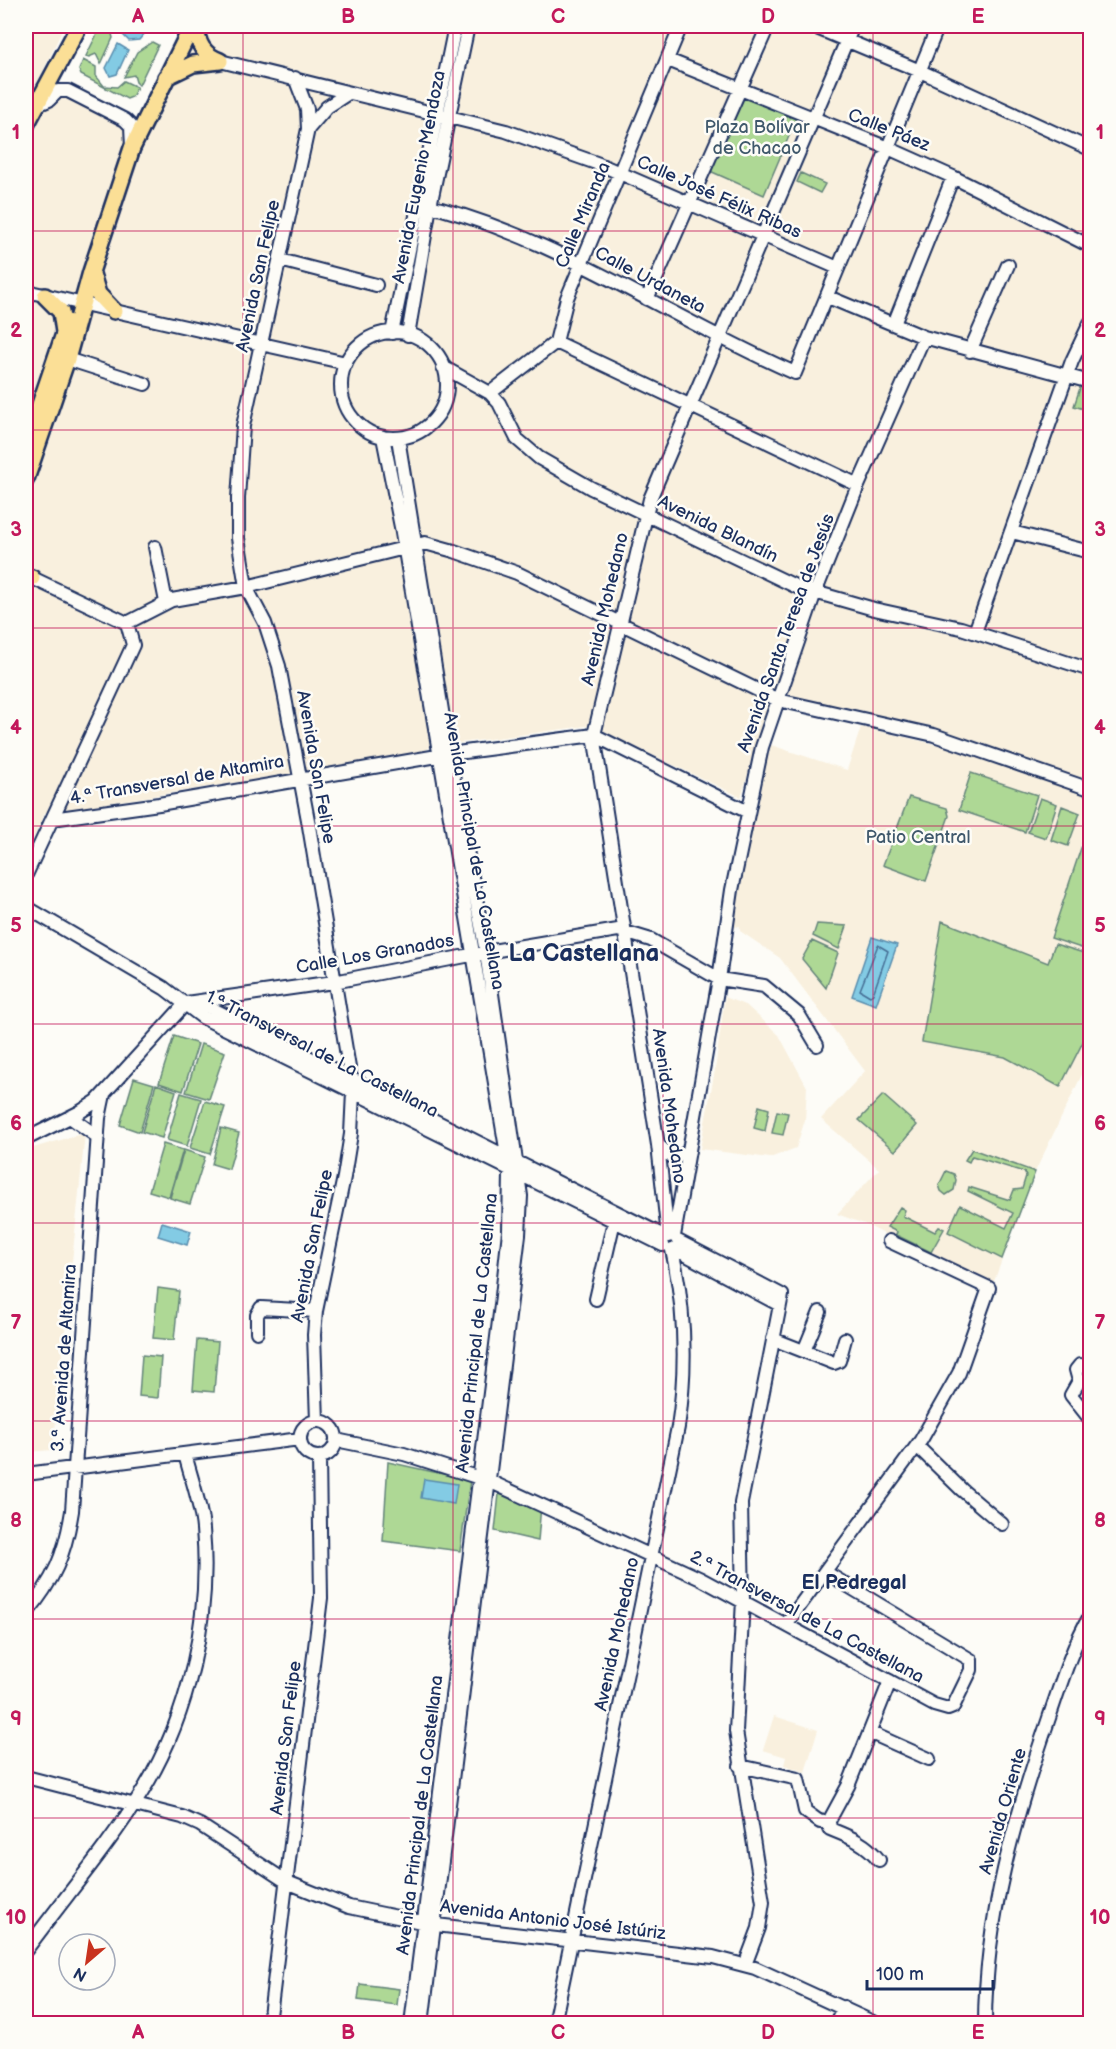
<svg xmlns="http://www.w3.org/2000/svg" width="1116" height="2049" viewBox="0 0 1116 2049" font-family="'Balsamiq Sans',sans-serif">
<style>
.built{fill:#f9f0de}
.green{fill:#aed895;stroke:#64847a;stroke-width:1.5}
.water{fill:#83cbe4;stroke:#598dae;stroke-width:1.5}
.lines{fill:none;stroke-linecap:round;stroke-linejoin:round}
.shore{stroke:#456d94;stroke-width:1.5}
.minor-casing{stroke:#1b2f5e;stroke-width:16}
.major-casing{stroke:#1b2f5e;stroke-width:20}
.minor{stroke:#fdfcf7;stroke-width:12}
.major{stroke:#fbdf96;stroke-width:15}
.grid{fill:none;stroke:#c2185b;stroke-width:1.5;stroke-opacity:0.55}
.labels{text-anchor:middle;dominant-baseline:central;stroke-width:5;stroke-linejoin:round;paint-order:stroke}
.park-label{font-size:18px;fill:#40596c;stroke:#fdfcf7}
.street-label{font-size:18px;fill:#1b2f5e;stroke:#fdfcf7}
.neighbourhood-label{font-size:20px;font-weight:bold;fill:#1b2f5e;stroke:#fdfcf7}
.district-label{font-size:24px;font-weight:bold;fill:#1b2f5e;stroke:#fdfcf7}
.neatline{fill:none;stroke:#c2185b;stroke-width:2}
.grid-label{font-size:20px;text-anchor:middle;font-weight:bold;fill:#c2185b}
</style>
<rect width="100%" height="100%" fill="#fdfcf7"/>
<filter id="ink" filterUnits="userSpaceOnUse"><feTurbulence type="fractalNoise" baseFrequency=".0167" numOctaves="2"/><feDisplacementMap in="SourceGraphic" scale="12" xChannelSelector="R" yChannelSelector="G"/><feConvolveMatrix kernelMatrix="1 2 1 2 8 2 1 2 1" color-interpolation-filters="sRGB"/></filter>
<g filter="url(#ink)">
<!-- built -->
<path class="built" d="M26 26H64L34 91 52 100 66 97 145 136 203 26H1090V786L773 693 741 797 608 734 586 726 430 747 422 753 45 813 26 855Z
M861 727 947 747 1090 795V1058L1035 1172 993 1284 934 1260 867 1225 837 1214 879 1169 821 1119 865 1071 780 958 740 931V926L729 928 758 790 771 745 847 770Z
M725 997 747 1006 779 1035 807 1087 805 1120 796 1148 770 1158 700 1149 715 1070Z
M85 1133 53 1450 26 1452V1150Z
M774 1716 818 1730 805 1772 784 1765 786 1757 763 1750Z"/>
<!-- green -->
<path class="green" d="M101 26H110L113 38 101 64 96 54 89 57 86 56Z
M152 42 158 45 139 85 136 82 134 75 124 77 137 52Z
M83 60 96 67V76L104 86 117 87 124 81 137 87 132 97 127 99 81 75 79 70Z
M744 92 798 115 764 195 710 171Z
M801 173 825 184 820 193 797 182Z
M1081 385 1090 388V411L1074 406Z
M971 773 1037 795 1025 832 959 810Z
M909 797 947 808 949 816 926 881 883 865Z
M1040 798 1057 804 1046 838 1028 832Z
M1062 806 1080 813 1068 846 1051 840Z
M1090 821V951L1051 938Z
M942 921 1048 963 1055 944 1090 955V1028L1060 1087 1005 1057 922 1042Z
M817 924 847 926 839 949 813 936Z
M812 941 838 953 826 988 802 959Z
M174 1036 198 1044 183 1091 159 1083Z
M201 1044 225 1052 209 1099 186 1092Z
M134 1078 154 1084 140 1132 120 1125Z
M156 1084 176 1091 162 1138 142 1132Z
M181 1093 201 1099 187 1146 167 1140Z
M883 1095 917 1125 895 1151 859 1120Z
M205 1101 225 1107 210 1154 190 1148Z
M759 1106 769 1109 765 1131 754 1128Z
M777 1111 788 1113 783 1135 772 1133Z
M221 1128 239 1133 229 1169 212 1164Z
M163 1144 183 1150 169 1197 149 1191Z
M972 1149 1035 1172 1002 1259 948 1232 960 1205 1006 1228 1013 1213 968 1191 969 1187 1010 1200 1014 1190 1022 1189 1026 1176 1024 1172 972 1156 969 1162 965 1160Z
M184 1150 205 1157 190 1204 170 1198Z
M946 1171 954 1174 956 1180 954 1190 946 1195 941 1191 939 1185Z
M900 1207 905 1210 903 1216 935 1232 939 1227 944 1229 931 1252 896 1235 897 1232 887 1227Z
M158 1288 179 1291 174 1340 153 1338Z
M197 1340 218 1342 214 1392 193 1390Z
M142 1355 161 1357 158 1398 139 1396Z
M26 1390H29L30 1431H26Z
M388 1462 470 1480 460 1551 383 1541Z
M499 1494 541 1505 538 1541 495 1531Z
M360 1984 399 1989 397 2005 358 2000Z"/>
<!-- water -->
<path class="water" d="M121 26H145V33L139 40 129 41 122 34Z
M118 44 128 50 117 74 110 76 106 68Z
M872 937 897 945 876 1005 852 996Z
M162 1222 191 1231 187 1245 158 1236Z
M424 1479 457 1484 454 1504 421 1498Z"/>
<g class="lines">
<!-- shore -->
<path class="shore" d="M878 945 888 951 873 994 870 996 860 990Z"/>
<!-- minor casing -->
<g class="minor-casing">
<path id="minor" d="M812 26 920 71 1090 149
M668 60 888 148 953 177 1090 246
M220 61 506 131 599 164 838 268
M295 78 307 109 308 129 243 426 238 498V538L246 587 265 623 279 666 308 820 353 1092 351 1134 344 1177 316 1311 314 1335 317 1421
M37 105 49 100 58 91H68L125 120 131 126 132 147
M308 129 327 107 347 94
M418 203C554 234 668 318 795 373L938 26
M280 260 376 285
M26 291 346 363
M828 297 924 337 1090 382
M647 299 768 26
M894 324 953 177
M341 385a53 53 0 1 1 106 0a53 53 0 1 1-106 0Z
M392 333 455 26
M408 335 430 206 468 26
M556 342 858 485
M970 351 1008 265
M67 359 145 384
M443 367 490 393 499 403 517 439 539 458 591 488 797 587 874 609 961 628 1090 670
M490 393 556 342 567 298 681 26
M383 437 401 527 510 1172 509 1231 501 1305 411 2024
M398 438 449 754 486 952 521 1196 519 1235 422 2024
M1012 532 1090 552
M155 547 166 602
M26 575 127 623
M127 623 172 600 246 587 425 543 454 551 517 573 778 700 934 735 1090 789
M975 632 1072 361 1090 323
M52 819 159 804 449 754 594 735 748 812
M26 875 133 645 127 623
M26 907 164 988 202 1017 663 1245
M186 1003 334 982 486 952 618 930 651 940 719 979 764 986 799 1015 817 1045
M196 1004 207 1006 666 1237
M70 1117 98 1137
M26 1139 80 1112 97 1101 186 1003
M658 1145 671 1156 683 1155 689 1151
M668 1236 658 1145 594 735 650 499 853 26
M674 1236 719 979 732 890 762 747 813 598 857 488 924 337
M678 1241 782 1295 741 1503 743 1600 736 1731 763 1902 759 1928 745 1965
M675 1249 780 1305
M596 1299 614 1221
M257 1332V1315L261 1308 316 1311
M773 1339 834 1363 839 1361 845 1339
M804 1351 820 1312
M1090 1367 1080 1365 1076 1370 1079 1381 1090 1380
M1079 1381 1071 1395 1090 1419
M300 1439a18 18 0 1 1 36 0a18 18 0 1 1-36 0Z
M336 1440 404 1454 489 1481 701 1579 934 1705 948 1709 953 1707 971 1670V1660L825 1572
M918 1447 962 1490 1002 1524
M26 1474 300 1439
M26 1614C54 1580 65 1555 72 1511L99 1118 104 1094
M787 1623 921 1440 959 1373 989 1288 889 1241
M871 1733 929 1759
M740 1766 798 1779 805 1811 820 1822 829 1821 848 1786 890 1681
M26 1777 182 1817 200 1825 287 1882 349 1907 436 1925 713 1957 755 1968 877 2024
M829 1821 830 1829C850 1837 866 1843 879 1860
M26 1950C64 1898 108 1847 142 1792 189 1716 211 1618 203 1529 201 1504 191 1478 185 1454
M269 2024 321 1598 319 1457
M554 2024 678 1427C687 1369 685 1308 672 1250
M835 2024 844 2007
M985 2024C985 1918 1015 1817 1049 1718 1060 1686 1073 1644 1090 1616"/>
</g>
<!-- major casing -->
<g class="major-casing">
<path id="major" d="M196 26C197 43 203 55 220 61
M166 77 193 64 220 61
M26 125 79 26
M92 274 98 294 114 311
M45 296 61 312 64 332
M26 446 68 322
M26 479 67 359 91 272 132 148 192 26
M26 577 32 578"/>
</g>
<!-- minor -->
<use href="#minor" class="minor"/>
<!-- major -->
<use href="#major" class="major"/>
</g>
</g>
<!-- grid -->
<path class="grid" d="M243 26V2024M453 26V2024M663 26V2024M873 26V2024M26 231H1090M26 430H1090M26 628H1090M26 826H1090M26 1024H1090M26 1223H1090M26 1421H1090M26 1619H1090M26 1818H1090"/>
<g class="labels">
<!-- park labels -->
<g class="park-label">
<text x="757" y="127">Plaza Bolívar<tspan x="757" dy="21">de Chacao</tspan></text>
<text x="918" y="837">Patio Central</text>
</g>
<!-- street labels -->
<g class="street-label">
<text transform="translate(889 130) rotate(22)">Calle Páez</text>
<text transform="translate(419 177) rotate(-79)">Avenida Eugenio Mendoza</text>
<text transform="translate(719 197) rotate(24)">Calle José Félix Ribas</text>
<text transform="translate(583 215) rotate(-67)">Calle Miranda</text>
<text transform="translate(258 276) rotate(-78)">Avenida San Felipe</text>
<text transform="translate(650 280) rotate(28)">Calle Urdaneta</text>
<text transform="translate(718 529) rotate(26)">Avenida Blandín</text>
<text transform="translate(605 609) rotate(-77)">Avenida Mohedano</text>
<text transform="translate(786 633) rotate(-70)">Avenida Santa Teresa de Jesús</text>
<text transform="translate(316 767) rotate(80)">Avenida San Felipe</text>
<text transform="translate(177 780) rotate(-10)">4.ª Transversal de Altamira</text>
<text transform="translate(474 851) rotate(80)">Avenida Principal de La Castellana</text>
<text transform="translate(375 954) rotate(-10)">Calle Los Granados</text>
<text transform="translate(322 1054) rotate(27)">1.ª Transversal de La Castellana</text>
<text transform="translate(669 1106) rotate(82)">Avenida Mohedano</text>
<text transform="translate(312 1246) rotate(-79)">Avenida San Felipe</text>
<text transform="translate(477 1333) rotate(-84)">Avenida Principal de La Castellana</text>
<text transform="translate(64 1358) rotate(-86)">3.ª Avenida de Altamira</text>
<text transform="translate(807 1617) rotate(28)">2.ª Transversal de La Castellana</text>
<text transform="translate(617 1634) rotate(-78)">Avenida Mohedano</text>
<text transform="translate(286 1738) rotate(-83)">Avenida San Felipe</text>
<text transform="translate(1003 1811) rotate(-74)">Avenida Oriente</text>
<text transform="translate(420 1815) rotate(-83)">Avenida Principal de La Castellana</text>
<text transform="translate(553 1920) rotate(7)">Avenida Antonio José Istúriz</text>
</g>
<!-- neighbourhood labels -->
<g class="neighbourhood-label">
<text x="854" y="1583">El Pedregal</text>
</g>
<!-- district labels -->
<g class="district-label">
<text x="584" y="953">La Castellana</text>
</g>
</g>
<!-- margin -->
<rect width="1116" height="2049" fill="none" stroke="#fdfcf7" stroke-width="66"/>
<!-- north arrow -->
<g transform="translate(87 1962) rotate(209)"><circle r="28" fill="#fdfcf7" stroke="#a3aaba" stroke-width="1.5"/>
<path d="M0-4.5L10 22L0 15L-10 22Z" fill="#c8321e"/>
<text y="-9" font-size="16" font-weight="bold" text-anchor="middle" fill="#1b2f5e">N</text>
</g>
<!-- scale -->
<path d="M867 1980v9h126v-9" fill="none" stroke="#1b2f5e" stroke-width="3"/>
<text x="876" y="1980" font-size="18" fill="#1b2f5e" stroke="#fdfcf7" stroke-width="4.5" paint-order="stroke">100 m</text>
<rect x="33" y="33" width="1050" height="1983" class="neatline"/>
<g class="grid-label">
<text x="138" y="23">A</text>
<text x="348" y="23">B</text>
<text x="558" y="23">C</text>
<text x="768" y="23">D</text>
<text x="978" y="23">E</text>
<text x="16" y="139">1</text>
<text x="1100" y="139">1</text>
<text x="16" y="337">2</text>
<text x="1100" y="337">2</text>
<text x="16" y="536">3</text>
<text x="1100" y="536">3</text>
<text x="16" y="734">4</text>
<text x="1100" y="734">4</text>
<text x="16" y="932">5</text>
<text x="1100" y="932">5</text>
<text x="16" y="1130">6</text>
<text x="1100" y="1130">6</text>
<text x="16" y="1329">7</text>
<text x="1100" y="1329">7</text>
<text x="16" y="1527">8</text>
<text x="1100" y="1527">8</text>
<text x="16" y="1725">9</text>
<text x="1100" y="1725">9</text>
<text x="16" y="1924">10</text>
<text x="1100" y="1924">10</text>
<text x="138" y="2039">A</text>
<text x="348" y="2039">B</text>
<text x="558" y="2039">C</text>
<text x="768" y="2039">D</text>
<text x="978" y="2039">E</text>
</g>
</svg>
